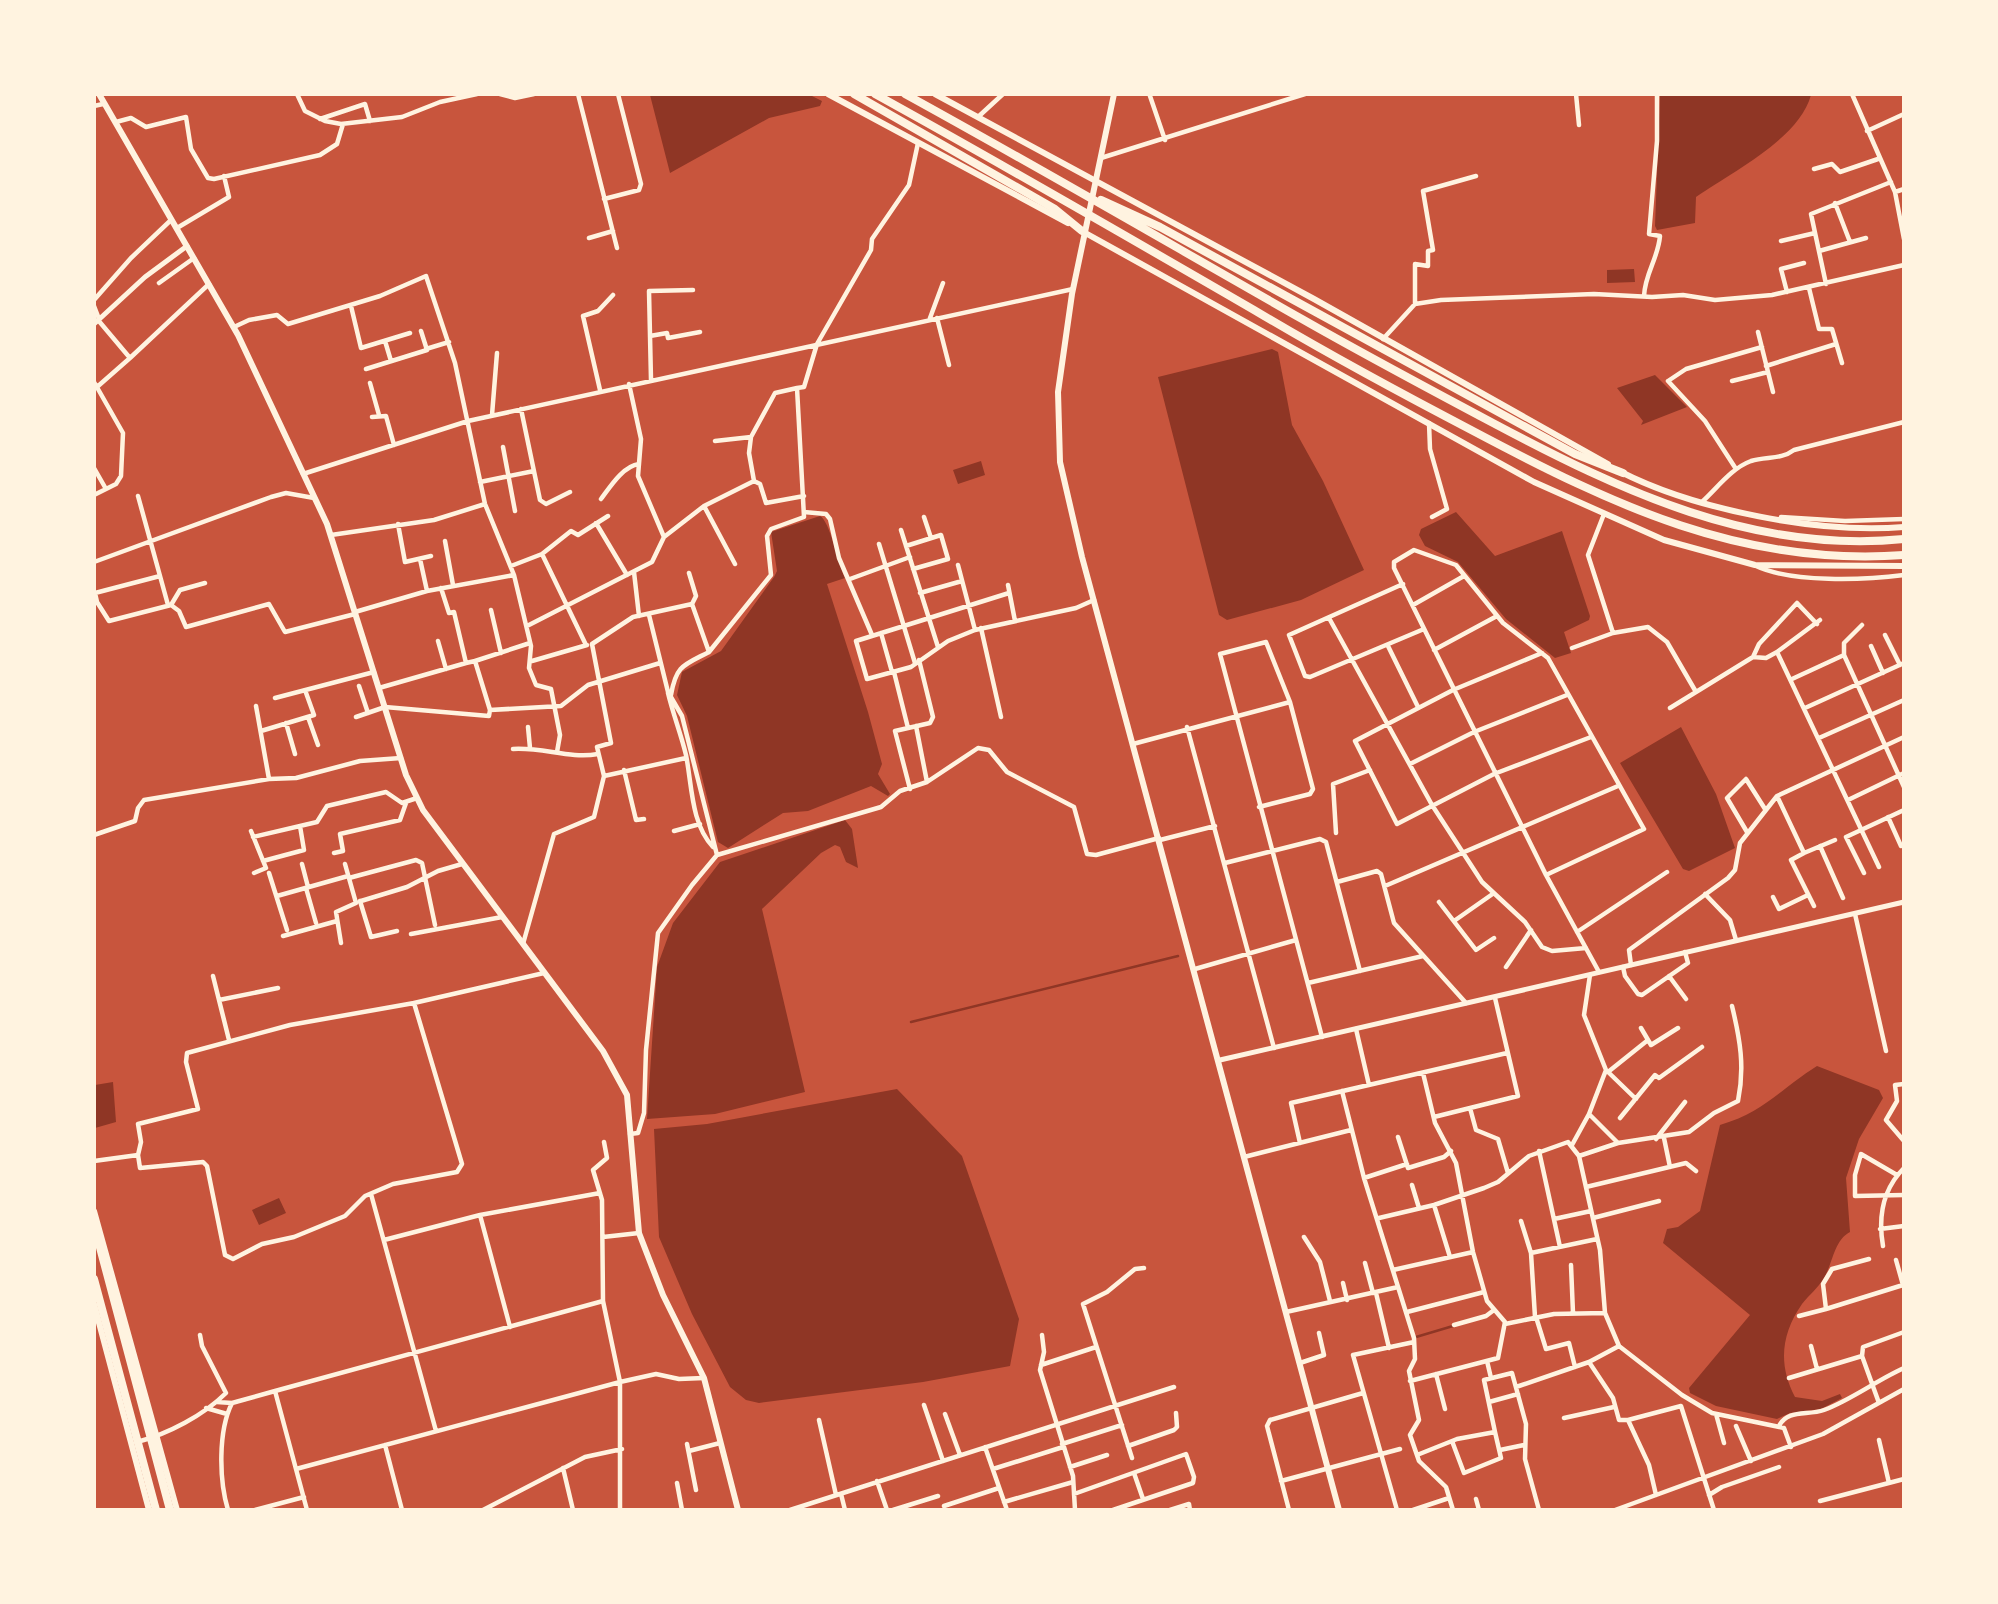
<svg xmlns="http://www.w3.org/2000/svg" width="1998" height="1604" viewBox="0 0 1998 1604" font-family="'Zilla Slab',serif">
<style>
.water{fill:#8f3625}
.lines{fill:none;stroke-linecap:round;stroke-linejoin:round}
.stream{stroke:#8f3625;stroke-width:2.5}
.minor{stroke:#fff3e0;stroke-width:4.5}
.tertiary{stroke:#fff3e0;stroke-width:5}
.secondary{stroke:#fff3e0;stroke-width:6}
.primary{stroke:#fff3e0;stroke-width:6}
.motorway{stroke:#fff3e0;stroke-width:8}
</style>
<rect width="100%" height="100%" fill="#c8553d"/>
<!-- water -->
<path class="water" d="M810 95 822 101 820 106 769 118 670 173 650 95Z
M1660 95V94L1811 95C1799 139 1732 172 1696 197L1695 223 1657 230 1655 226Z
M1634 269 1635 282 1607 283V270Z
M1272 349 1278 352 1292 425 1323 481 1364 570 1301 600 1227 620 1219 615 1158 377Z
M1655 375 1687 407 1641 425 1643 421 1617 388Z
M981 461 985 475 958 484 953 470Z
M1456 512 1495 556 1562 531 1590 616 1589 620 1564 632 1571 653 1555 658 1506 619 1458 562 1425 546 1419 535 1421 529Z
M820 516C830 521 838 564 845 578L827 584 868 712 882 764 878 774 890 794 888 796 871 786 808 811 783 813 728 848 718 842 687 716 677 695 682 672 721 651 774 577 777 571 771 532Z
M1681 727 1716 794 1735 848 1689 871 1683 869 1620 763Z
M845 820 852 829 858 868 846 862 840 847 835 845 821 853 762 909 805 1092 715 1114 647 1119 657 967 673 923 720 862Z
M1817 1066 1879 1090 1883 1098 1859 1139 1846 1178 1850 1232C1834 1240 1833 1263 1824 1278 1818 1288 1809 1295 1802 1304 1781 1334 1778 1365 1795 1397L1822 1401 1840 1394 1842 1398 1821 1409 1790 1413 1777 1419 1716 1406 1690 1393 1689 1388 1750 1315 1663 1243 1667 1229 1678 1227 1700 1211 1720 1125C1765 1112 1780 1089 1817 1066Z
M113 1082 116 1122 95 1128V1085Z
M897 1089 962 1156 1019 1319 1010 1366 923 1382 759 1403 746 1400 730 1387 692 1314 659 1237 654 1129 707 1124Z
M279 1198 286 1213 259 1225 252 1210Z"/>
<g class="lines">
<!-- stream -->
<path class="stream" d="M911 1022 1178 956
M1416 1337 1453 1326"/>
<!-- minor -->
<path class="minor" d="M297 94 305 111 325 121 341 124 402 117 440 102 477 94
M500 94 515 98 534 94
M578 94 617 248
M1576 94 1579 125
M1852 94 1895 192 1904 239
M1150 96 1165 140
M94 106 103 104
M978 117 1003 94
M320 119 365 104 370 121
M116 122 131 118 146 127 186 117 191 149 208 178 214 179 320 155 337 144 343 124
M1867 131 1904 114
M1101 158 1305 94
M1814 169 1832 164 1840 172 1878 159
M1895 192 1904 189
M604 199 639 190 641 184 618 94
M1835 203 1850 242
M177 228 229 197 224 176
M589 238 613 231
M1781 241 1815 233
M1819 251 1866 238
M159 283 194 258
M1826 284 1811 214 1891 182
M1809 288 1819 329H1832L1842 363
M1787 292 1781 269 1804 263
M1644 296C1645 273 1658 259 1660 236L1649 234 1657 141V94
M94 300 131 258 171 220
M1415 304V264L1428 266V251L1433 250 1423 191 1476 176
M94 306 99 319
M351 306 361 348 410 333
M930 318 943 283
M937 318 949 365
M234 327 249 320 277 315 288 324 380 296 426 276 455 363 485 504 514 575 531 646 529 668 536 685 551 689 560 735 557 752
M1758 332 1773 392
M650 336 667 333 668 338 700 332
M1383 339 1415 304 1441 300 1594 294 1652 297 1683 295 1715 300 1772 295 1904 265
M385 341 391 361
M426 349 449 342
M130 358 209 284
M1766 366 1836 344
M366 369 427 350 421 331
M651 380 649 291 693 290
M1732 381 1768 372
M94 382 123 433 121 476 116 484 94 495
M370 383 379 415
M629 384 641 439 638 476 664 537
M97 387 130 358 98 320
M600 390 583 316 598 311 613 295
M521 409 540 500 546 504 570 492
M492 415 497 353
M372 417 386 416 394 445
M1429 423 1430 449 1447 509 1432 517
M715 441 751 437
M503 447 515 511
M94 468 106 489
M1736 469 1705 421 1668 381 1686 369 1762 347
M303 474 468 421 1073 289
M754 481 749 453 751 437 775 393 797 388
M480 482 534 471
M138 496 168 605
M601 499C610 487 623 466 639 464
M1703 501C1718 487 1732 468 1751 461 1766 456 1781 460 1794 450L1904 422
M704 506 735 564
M804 512 826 514 830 519 839 558 872 635
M1604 514 1588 555 1613 633
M924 517 931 538
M1781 517 1845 521 1904 519
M596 523 627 575
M398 524 405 562 431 556
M901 530 938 647
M331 535 434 520 485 504
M445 541 453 585
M879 544 915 663
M906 546 941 535 948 559 913 569
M542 554 586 645
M420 559 427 591
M94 562 271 497 286 493 314 498
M958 565 975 630
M511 566 542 554 571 531 578 535 608 516
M1756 566C1792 583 1864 580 1904 575
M634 572 639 616
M850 579 910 557
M1403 584 1289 635 1305 676 1310 677 1424 629
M1008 585 1015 621
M441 588 449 613 454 612 466 663 475 661 490 710
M920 593 962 581
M1009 593 856 641 867 679 911 667 948 641 975 630 1076 608 1094 600
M97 602 95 593 160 576
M94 603 97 602 109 621 171 605 179 611 186 627 269 604 285 632 355 614
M171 605 180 590 205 583
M1413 605 1464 576
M491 610 501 653
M355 612 427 591 514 575
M649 615 668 692 682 716 717 855
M1329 618 1432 805 1482 882 1525 922 1542 947 1552 951 1586 948
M527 626 652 562 664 537 704 506 754 481 760 484 766 503 804 496
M981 628 1001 717
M881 633 892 672
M1885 635 1900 665
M438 641 446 669
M1388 646 1418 707
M1871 646 1883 673
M1572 648 1613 633 1648 627 1667 642 1696 692
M1434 650 1497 616
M709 652 771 575 767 536 771 529 804 517 797 388 804 387 817 344 871 250 872 239 909 185 918 143
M1777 652 1820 620
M1542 653 1453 690 1355 741 1397 824 1494 774 1591 737
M1844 655V643L1862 625
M1753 657 1759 644 1797 603 1817 624
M475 661 530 643
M532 661 587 645
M894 672 908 728
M1792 679 1844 655 1904 787
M359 686 368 713
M379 688 466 663
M668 693C673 714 681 734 686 755 692 785 691 824 713 847
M671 695C676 665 684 665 709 652L692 604 696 596 689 573
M275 698 374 672
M1290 702 1266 642 1220 654 1322 1037
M256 706 269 779
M1670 708 1753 657 1766 658 1777 652 1879 867
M1805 708 1904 663
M308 717 318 745
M356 717 385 707 489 716 490 710 561 706 588 685 660 663
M286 723 295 754
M916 726 927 782
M528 727 530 748
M1187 727 1274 1048
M261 731 314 715 305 690
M1819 738 1904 700
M1133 744 1290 702 1313 789 1310 794 1259 807
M513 749C543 747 569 759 598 754
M1410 764 1474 732 1567 695
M624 770 636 820 644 819
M604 776 686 758
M910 789 895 731 930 723 933 717 919 660
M1777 796 1804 853 1791 860 1814 906
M1848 800 1904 773
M1888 817 1901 846
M251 831 266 868 254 873
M674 831 700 824
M1747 832 1727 798 1746 779 1765 809
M1336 833 1333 784 1370 770
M94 835 135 821 138 808 144 800 269 779 296 778 360 761 401 758
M253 837 317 822 327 806 386 792 402 803 417 798
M1160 840 1215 826
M1820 846 1843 898
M334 853 343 851 340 834 400 820 406 803
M1804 853 1835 840
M263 861 304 850 300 826
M1225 863 1320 839 1326 842 1360 971
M302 864 308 887
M269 873 287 930
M1864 873 1846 837 1904 810
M1546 875 1644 829 1548 658 1503 623 1456 565 1414 550 1394 562V568L1546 875 1599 972
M349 878 416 860 422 863 435 925
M1337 882 1377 871 1381 874 1394 923 1466 1003
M1385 886 1618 786
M306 888 316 923
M1705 894 1730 920 1736 940
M277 896 348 876
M1773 897 1779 909 1808 895
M360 901 371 937 397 931
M361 901 407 887 438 871 462 864
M1439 902 1476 950 1494 938
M1855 914 1886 1051
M1454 921 1494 893
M1577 932 1667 872
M411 934 502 917
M283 936 337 921
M341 943 336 912 356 903 345 864
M523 944 554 834 594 817 604 776 597 747 611 743 592 644 633 617 692 604
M1631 965 1629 950 1728 878 1735 870 1740 843 1777 796 1904 737
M1506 967 1531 930
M1623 967 1625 976 1638 994 1642 995 1688 963 1685 952
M1195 969 1296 940
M213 976 229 1040
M1669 976 1686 999
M1308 983 1423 956
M219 1000 278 988
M1641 1028 1651 1045 1678 1028
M1356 1029 1369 1085
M1606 1070 1636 1099
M1608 1072 1648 1040
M1904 1084 1895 1085 1897 1101 1886 1120 1904 1141
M1342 1091 1364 1178 1414 1338 1415 1359 1409 1371 1419 1420 1410 1435 1419 1461 1446 1487 1453 1510
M1470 1108 1476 1130 1498 1139 1508 1173
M1589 1114 1618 1143
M1434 1117 1518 1096 1495 998
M1620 1118 1655 1075 1659 1078 1702 1047
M630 1134 638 1133 644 1113 646 1050 658 933 692 885 717 855 881 807 900 791 927 782 978 748 989 750 1007 772 1074 807 1087 854 1096 855 1159 838
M1398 1137 1408 1168 1444 1157 1451 1151
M1664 1138 1670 1167
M1656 1139 1685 1102
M604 1142 607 1158 593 1170 602 1200 603 1301 620 1382V1510
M1300 1143 1291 1103 1507 1053
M1572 1145 1589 1114 1606 1070 1584 1015 1590 975
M1539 1151 1560 1247
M138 1155 141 1142 138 1124 198 1109 186 1062 187 1053 290 1025 414 1003 544 973
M1579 1156 1618 1143 1689 1132 1714 1113 1738 1101C1745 1067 1740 1039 1732 1006
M1244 1157 1351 1130
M94 1161 138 1155 140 1168 203 1162 207 1166 225 1255 233 1259 262 1244 294 1237 345 1216 365 1196 393 1184 457 1172 462 1164 414 1003
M1897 1175 1861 1154 1855 1175V1196L1904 1195
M1364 1178 1407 1164
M1412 1185 1419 1208
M1586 1187 1686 1163 1696 1171
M371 1194 436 1431
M1434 1205 1450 1257
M480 1215 510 1327
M1379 1218 1434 1205 1484 1188 1498 1182 1529 1156 1568 1142 1579 1156 1600 1250 1605 1313 1619 1346 1682 1395 1712 1413 1784 1428 1791 1447
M1593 1218 1659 1201
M1554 1219 1591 1211
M1521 1221 1531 1253 1597 1239
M1880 1229 1904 1226
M603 1237 639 1233
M1304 1237 1320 1262 1330 1301
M384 1240 480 1215 600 1193
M1883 1246C1878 1217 1882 1190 1904 1168
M1531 1253 1535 1317
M1869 1259 1832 1269 1823 1284 1826 1309 1903 1285
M1896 1260 1903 1285
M1365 1263 1373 1293
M1571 1265 1573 1313
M1393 1270 1473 1252
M1343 1283 1347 1300
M1376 1293 1389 1348
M1286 1312 1398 1287
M1407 1312 1484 1292
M1799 1316 1826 1309
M1536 1317 1546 1349 1569 1343 1575 1367
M1505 1324 1554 1314 1605 1313
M1454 1325 1486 1316 1494 1310
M1042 1335 1044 1352 1040 1370 1073 1476 1075 1510
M1811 1346 1817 1369
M1487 1361 1491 1378
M1589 1362 1613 1398 1619 1420H1628L1649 1465 1656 1495
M1300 1363 1324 1355 1319 1333
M1041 1365 1096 1347
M1436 1374 1445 1409
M1789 1378 1862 1356
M1410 1381 1498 1358 1505 1322 1487 1301 1473 1252 1456 1163 1435 1123 1423 1073
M1516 1387 1589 1362 1619 1346
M275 1391 603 1301
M217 1402 232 1403 275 1391 307 1510
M1489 1402 1518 1394
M1879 1403 1862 1356 1863 1347 1904 1332
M924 1405 943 1461
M206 1408 227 1414
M945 1414 960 1455
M1716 1414 1724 1443
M1564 1418 1614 1407
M819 1420 836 1495
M1628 1420 1681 1406 1714 1510
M1736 1426 1751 1461
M1779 1426C1788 1409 1807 1416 1824 1410 1851 1400 1877 1380 1904 1368
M1879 1440 1889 1483
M1452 1441 1464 1473 1501 1458 1495 1432
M137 1442C168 1434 204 1415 226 1393L202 1346 200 1335
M687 1444 696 1490
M1062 1444 1122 1425
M385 1445 402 1510
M1128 1446 1174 1430 1177 1427 1176 1413
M985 1447 1007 1510
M1500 1450 1524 1445
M689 1451 720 1443
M1417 1455 1457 1439 1495 1432 1484 1380 1512 1373 1526 1424 1525 1459 1539 1510
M1132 1458 1083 1304 1107 1292 1135 1269 1144 1268
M1070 1467 1107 1455
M563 1468 573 1510
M296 1469 620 1382 656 1374 679 1379 704 1378
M993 1469 1063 1447
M1134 1473 1143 1499
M877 1481 887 1510
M1281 1481 1400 1449
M677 1483 682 1510
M841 1494 845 1510
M1074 1494 1186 1454 1194 1477 1193 1483 1113 1510
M1709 1495 1722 1487 1779 1467
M1476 1499 1479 1510
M1820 1501 1904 1479
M1004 1502 1073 1482
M944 1506 999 1488
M228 1510C219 1480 218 1431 232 1403
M255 1510 304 1497
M483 1510 585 1457 622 1449
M790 1510 1174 1387
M893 1510 938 1496
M1170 1510 1189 1504 1190 1510
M1289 1510 1267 1426 1270 1420 1363 1393
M1397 1510 1353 1355 1414 1342
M1413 1510 1449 1498
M1615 1510 1823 1434 1904 1389"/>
<!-- tertiary -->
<path class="tertiary" d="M94 324 145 277 187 246
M1220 1060 1904 902"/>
<!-- secondary -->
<path class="secondary" d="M99 94 238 335 327 524 406 775 423 810 603 1051 627 1095 639 1233 663 1295 704 1378 738 1510
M1114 94 1072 294 1058 392 1060 462 1082 557 1339 1510
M94 1211 177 1510
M94 1304 149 1510"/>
<!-- primary -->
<path class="primary" d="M828 94 1068 223
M935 94 1314 299 1608 464
M1080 230 1534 482 1664 540 1755 565 1904 566
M1621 472C1696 510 1819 534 1904 527"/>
<!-- motorway -->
<path class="motorway" d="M854 94 1055 209 1082 231
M875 94C1002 164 1128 237 1254 310 1326 353 1400 393 1475 432 1613 505 1742 567 1904 555
M905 94C1038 167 1170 244 1302 319 1365 355 1429 389 1493 423 1621 491 1754 554 1904 539
M1101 200 1160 227 1575 454 1623 473
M94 1225 170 1510
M94 1279 156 1510"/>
</g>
<!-- border -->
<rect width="1998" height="1604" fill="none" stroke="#fff3e0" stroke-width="192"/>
</svg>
